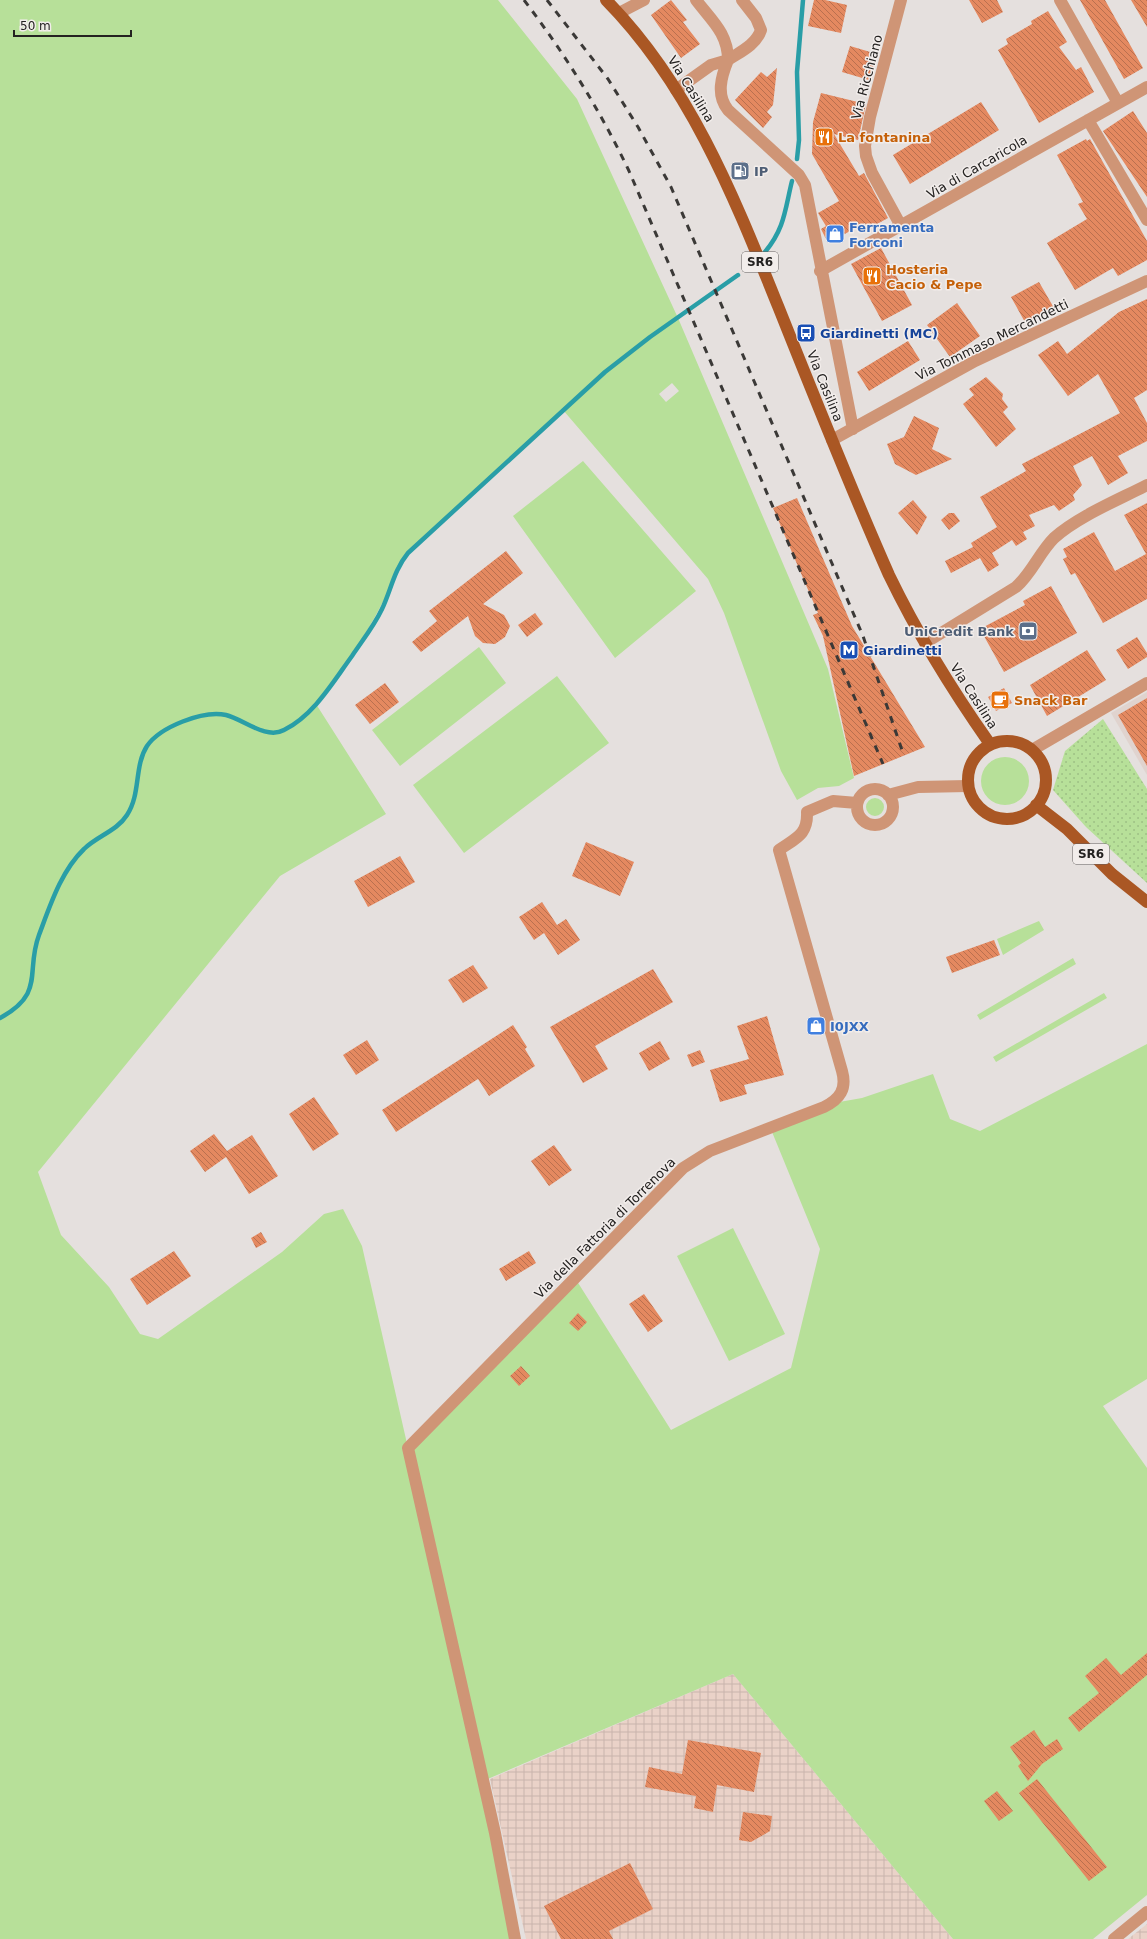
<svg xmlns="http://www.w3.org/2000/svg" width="1147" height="1939" viewBox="0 0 1147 1939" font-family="'DejaVu Sans',sans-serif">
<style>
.industrial{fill:url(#industrial-grid)}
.built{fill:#e0d3ce}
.grass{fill:#b7e099;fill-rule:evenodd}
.park{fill:url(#park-dots)}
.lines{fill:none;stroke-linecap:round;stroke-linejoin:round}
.stream{stroke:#299ea7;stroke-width:4.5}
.building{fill:url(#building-back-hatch)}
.minor{stroke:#cf9576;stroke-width:12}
.major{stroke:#aa5724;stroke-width:12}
.rail{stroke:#3b3937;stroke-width:3;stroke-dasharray:7 7;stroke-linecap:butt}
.labels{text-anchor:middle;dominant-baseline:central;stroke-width:3;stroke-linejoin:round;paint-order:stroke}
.shield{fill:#f2edeb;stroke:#625f5e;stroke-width:1}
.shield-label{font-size:12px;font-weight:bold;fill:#242221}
.street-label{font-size:13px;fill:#242221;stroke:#f2edeb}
.food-label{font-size:13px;font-weight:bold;fill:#c56008;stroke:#f2edeb;text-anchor:start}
.service-label{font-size:13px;font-weight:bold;fill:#4e5e75;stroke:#f2edeb;text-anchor:start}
.shop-label{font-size:13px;font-weight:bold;fill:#366cbe;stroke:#f2edeb;text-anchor:start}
.transit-label{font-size:13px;font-weight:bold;fill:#164399;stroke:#f2edeb;text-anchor:start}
</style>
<defs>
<pattern id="industrial-grid" width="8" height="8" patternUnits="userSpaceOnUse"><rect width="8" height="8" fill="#ead2c8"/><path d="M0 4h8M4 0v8" fill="none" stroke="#c9b4ac"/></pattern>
<pattern id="park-dots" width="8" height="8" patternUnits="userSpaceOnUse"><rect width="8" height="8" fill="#b7e099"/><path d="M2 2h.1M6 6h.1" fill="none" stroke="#9dc084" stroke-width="1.8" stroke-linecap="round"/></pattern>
<pattern id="building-back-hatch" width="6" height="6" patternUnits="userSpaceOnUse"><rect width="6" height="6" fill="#e48960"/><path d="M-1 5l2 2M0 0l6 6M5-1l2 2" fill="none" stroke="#b9704f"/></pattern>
</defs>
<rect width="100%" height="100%" fill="#e5e0de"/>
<!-- industrial -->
<path class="industrial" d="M733 1674 953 1939H526L490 1779Z
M1147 1924V1939H1128Z"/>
<!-- built -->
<path class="built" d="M1147 692V775L1111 713Z"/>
<!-- grass -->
<path class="grass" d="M0 0H498L577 99 678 318 828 669 854 778 839 786 818 788 797 800 781 771 724 613 708 579 563 410 403 559C381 611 352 660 316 704L386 814 280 876 38 1172 61 1235 109 1287 140 1334 158 1339 282 1252 324 1214 343 1209 362 1246 408 1448 575 1278 671 1430 791 1368 820 1249 770 1127 828 1104 862 1098 933 1074 950 1119 980 1131 1147 1044V1379L1103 1406 1147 1468V1895L1093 1939H953L733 1674 483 1781 514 1939H0ZM672 383 679 391 666 402 659 394Z
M583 461 696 591 615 658 513 516Z
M479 647 506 683 400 766 372 730Z
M557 676 609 743 464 853 413 785Z
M981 781a24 24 0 1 1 48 0a24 24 0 1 1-48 0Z
M866 807a9 9 0 1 1 18 0a9 9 0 1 1-18 0Z
M1039 921 1044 930 1003 955 997 939Z
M1073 958 1076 964 980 1020 977 1015Z
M1104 993 1107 998 996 1062 993 1057Z
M733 1228 785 1334 729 1361 677 1256Z"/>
<!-- park -->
<path class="park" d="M1103 719 1147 789V883L1086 827 1053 790 1065 751Z"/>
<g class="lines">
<!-- stream -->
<path class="stream" d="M797 159 799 140 797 72 803 0
M765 252C785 228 785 209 792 181
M0 1018C46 993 25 972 39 935 50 906 61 871 84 849 97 836 117 831 127 815 141 794 134 766 147 746 160 727 203 710 226 715 243 719 266 740 284 730 314 715 333 682 352 656 362 641 374 626 382 609 391 590 394 570 408 553L605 372 650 337 738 275"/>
</g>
<!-- building -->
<path class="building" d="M671 0 687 20 683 22 700 44 681 58 651 15Z
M814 0H825L847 5 841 33 808 26Z
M969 0H997L1003 12 982 23Z
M1080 0H1105L1143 68 1124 79Z
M1131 0H1147V27Z
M1048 11 1067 42 1059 47 1076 70 1081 67 1094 92 1039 123 998 50 1008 44 1006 39 1032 24 1031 21Z
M850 46 877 54 869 80 842 72Z
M777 68 773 105 767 112 772 117 763 128 735 100 761 72 767 77Z
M821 93 866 104 858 140 834 134 859 176 864 173 888 218 868 229 865 223 828 243 821 229 826 226 818 213 839 201 812 154 813 122Z
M981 102 999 130 910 184 893 155Z
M1133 111 1147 133V197L1103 131Z
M1086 139 1087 141 1090 139 1147 241V260L1118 276 1113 268 1075 290 1047 243 1087 219 1078 204 1083 202 1057 155Z
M743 161 749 175 738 180 732 166Z
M881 248 912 305 882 321 851 264Z
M1039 282 1054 308 1026 324 1011 297Z
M1147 299V390L1134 398 1147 423V441L1118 456 1128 473 1108 485 1092 456 1073 466 1082 485 1073 495 1075 500 1059 511 1054 505 1029 515 1035 526 1023 532 1027 539 1016 546 1012 540 992 553 999 565 988 572 980 558 951 573 945 561 973 547 971 543 997 527 980 497 1026 471 1022 464 1120 413 1098 374 1068 396 1038 355 1058 341 1067 354 1119 312Z
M957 303 980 336 950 357 927 325Z
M908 341 920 360 869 391 857 372Z
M986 377 1003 394 1002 399 1008 407 1003 412 1016 429 996 447 963 404 974 395 969 389Z
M914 416 939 428 932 449 952 459 916 475 895 464 887 444 904 437Z
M797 498 852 626 925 747 854 776 823 636 813 615 818 613 773 508Z
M913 500 927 517 917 535 898 513Z
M1147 503V599L1103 623 1075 573 1071 575 1063 559 1067 557 1063 549 1094 532 1115 571 1146 554 1124 515Z
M949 513H954L960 521 949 530 941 520Z
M506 551 523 573 483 604 504 615 510 626 505 637 495 644 483 643 475 636 468 616 421 652 412 642 437 621 429 611Z
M1051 586 1077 633 1004 672 980 629 1025 605 1023 601Z
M535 613 543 624 527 637 518 625Z
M1137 637 1147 653V657L1128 669 1116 650Z
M1087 650 1106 680 1047 716 1030 685Z
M385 683 399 702 370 724 355 705Z
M1004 688 1012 703 996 711 988 697Z
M1147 698V766L1118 715Z
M586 842 634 862 620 896 572 876Z
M400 856 415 882 368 907 354 881Z
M542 902 557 925 566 919 580 940 558 955 544 933 534 940 519 917Z
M994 940 1000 955 952 973 946 957Z
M473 965 488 988 463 1003 448 980Z
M653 969 673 1002 595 1046 608 1069 583 1083 550 1027Z
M767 1016 784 1075 744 1085 747 1094 720 1102 710 1070 749 1059 737 1026Z
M513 1025 527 1047 525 1049 535 1066 489 1096 478 1079 396 1132 382 1110Z
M367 1040 379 1060 356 1075 343 1055Z
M660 1041 670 1059 649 1071 639 1053Z
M700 1050 705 1062 692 1067 687 1055Z
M314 1097 339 1134 313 1151 289 1114Z
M214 1134 227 1151 252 1135 278 1176 249 1194 226 1157 205 1172 190 1151Z
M554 1145 572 1170 549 1186 531 1161Z
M261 1232 267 1242 256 1248 251 1238Z
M174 1251 191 1276 147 1305 130 1279Z
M529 1251 536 1263 506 1281 499 1269Z
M644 1294 663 1321 648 1332 629 1304Z
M578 1313 587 1322 578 1331 569 1323Z
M521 1366 530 1376 519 1386 510 1376Z
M1147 1653V1675L1079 1732 1068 1718 1099 1693 1085 1676 1106 1658 1121 1675Z
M1034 1730 1045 1747 1057 1739 1063 1749 1042 1764 1028 1781 1018 1766 1021 1763 1010 1747Z
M688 1740 761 1753 754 1792 717 1785 713 1812 694 1808 696 1796 645 1787 649 1767 682 1774Z
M1037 1779 1107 1867 1089 1881 1019 1793Z
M997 1791 1013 1811 999 1821 984 1801Z
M743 1812 772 1816 770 1831 751 1842 739 1840Z
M630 1863 653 1909 609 1931 613 1939H561L544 1906Z"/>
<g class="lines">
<!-- minor -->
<path class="minor" d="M742 0 756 18 761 30C756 45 740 52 728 60 721 77 716 95 728 110L799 175 805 185 853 429
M1060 0 1118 103
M619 13 644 0
M676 90 711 65 728 60C728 33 711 20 696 0
M1088 120 1147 220
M901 226 872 173 866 156 865 146 870 117 901 0
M820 271 1147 87
M832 440 975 361 1147 281
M925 643 1016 587C1032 573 1039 553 1054 538 1077 517 1118 500 1147 485
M1032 750 1147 683
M857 807a18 18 0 1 1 36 0a18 18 0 1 1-36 0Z
M888 795 918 787 968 786
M515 1939 495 1833 408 1448 683 1168 710 1151 824 1107C840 1099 847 1089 842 1071L779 850C796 838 808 835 807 812L833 801 857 803
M1114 1939 1147 1912"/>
<!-- major -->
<path class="major" d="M606 0C690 85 734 197 778 306 814 396 850 487 889 575 918 635 952 690 990 744
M968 780a39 39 0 1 1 78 0a39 39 0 1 1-78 0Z
M1036 805 1067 829 1112 874 1147 902"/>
<!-- rail -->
<path class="rail" d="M524 0C565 54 600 110 629 171L883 764
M547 0 608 79 638 127 671 187 863 636 904 756"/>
</g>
<!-- icons -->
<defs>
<g id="restaurant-square" transform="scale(1)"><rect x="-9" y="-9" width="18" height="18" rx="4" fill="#e8710a" stroke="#f2edeb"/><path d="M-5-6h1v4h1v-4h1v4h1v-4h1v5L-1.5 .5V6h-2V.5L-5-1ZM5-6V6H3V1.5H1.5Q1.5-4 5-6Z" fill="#fff"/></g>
<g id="fuel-square" transform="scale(1)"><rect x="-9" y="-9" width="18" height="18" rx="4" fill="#5c6f8a" stroke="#f2edeb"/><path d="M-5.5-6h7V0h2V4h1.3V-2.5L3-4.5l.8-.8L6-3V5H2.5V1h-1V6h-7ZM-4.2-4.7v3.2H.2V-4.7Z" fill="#fff"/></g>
<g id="shop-square" transform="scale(1)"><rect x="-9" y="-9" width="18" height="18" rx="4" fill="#3f7fe0" stroke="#f2edeb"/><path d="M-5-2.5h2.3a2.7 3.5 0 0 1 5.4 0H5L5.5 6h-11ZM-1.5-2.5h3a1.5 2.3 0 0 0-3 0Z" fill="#fff"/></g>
<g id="bus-square" transform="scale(1)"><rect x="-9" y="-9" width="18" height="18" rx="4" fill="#1a4fb4" stroke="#f2edeb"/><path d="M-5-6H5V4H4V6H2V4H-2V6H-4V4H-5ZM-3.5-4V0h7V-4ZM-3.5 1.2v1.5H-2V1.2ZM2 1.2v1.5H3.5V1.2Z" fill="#fff"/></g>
<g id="bank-square" transform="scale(1)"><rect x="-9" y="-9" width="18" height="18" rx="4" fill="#5c6f8a" stroke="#f2edeb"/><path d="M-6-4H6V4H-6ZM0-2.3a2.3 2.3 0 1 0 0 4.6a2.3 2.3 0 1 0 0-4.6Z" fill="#fff"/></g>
<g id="metro-square" transform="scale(1)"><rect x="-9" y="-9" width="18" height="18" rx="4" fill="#1a4fb4" stroke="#f2edeb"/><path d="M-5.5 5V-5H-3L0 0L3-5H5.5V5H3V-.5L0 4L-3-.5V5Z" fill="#fff"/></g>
<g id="cafe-square" transform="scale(1)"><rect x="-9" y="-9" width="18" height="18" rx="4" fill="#e8710a" stroke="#f2edeb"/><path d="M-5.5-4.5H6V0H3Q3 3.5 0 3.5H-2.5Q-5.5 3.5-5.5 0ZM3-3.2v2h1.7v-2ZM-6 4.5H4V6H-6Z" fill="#fff"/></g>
</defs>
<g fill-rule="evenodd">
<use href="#restaurant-square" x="824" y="137"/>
<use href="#fuel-square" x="740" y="171"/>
<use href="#shop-square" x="835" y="234"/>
<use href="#restaurant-square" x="872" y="276"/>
<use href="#bus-square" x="806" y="333"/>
<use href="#bank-square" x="1028" y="631"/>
<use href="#metro-square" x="849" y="650"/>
<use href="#cafe-square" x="1000" y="700"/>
<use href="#shop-square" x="816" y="1026"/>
</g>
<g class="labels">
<!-- shield labels -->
<g class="shield">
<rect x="742" y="252" width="36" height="20" rx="3"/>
<rect x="1073" y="844" width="36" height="20" rx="3"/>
</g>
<g class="shield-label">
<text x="760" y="262">SR6</text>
<text x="1091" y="854">SR6</text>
</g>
<!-- street labels -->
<g class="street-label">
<text transform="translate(867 77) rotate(-75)">Via Ricchiano</text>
<text transform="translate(691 89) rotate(58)">Via Casilina</text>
<text transform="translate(977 167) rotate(-30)">Via di Carcaricola</text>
<text transform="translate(992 340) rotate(-26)">Via Tommaso Mercandetti</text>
<text transform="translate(825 386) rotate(68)">Via Casilina</text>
<text transform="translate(974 696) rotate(57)">Via Casilina</text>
<text transform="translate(605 1228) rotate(-45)">Via della Fattoria di Torrenova</text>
</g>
<!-- food labels -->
<g class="food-label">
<text x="838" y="137">La fontanina</text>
<text x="886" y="269">Hosteria<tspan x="886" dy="15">Cacio &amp; Pepe</tspan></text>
<text x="1014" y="700">Snack Bar</text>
</g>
<!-- service labels -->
<g class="service-label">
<text x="754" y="171">IP</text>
<text x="1014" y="631" text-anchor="end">UniCredit Bank</text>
</g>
<!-- shop labels -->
<g class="shop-label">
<text x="849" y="227">Ferramenta<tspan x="849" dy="15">Forconi</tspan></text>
<text x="830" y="1026">I0JXX</text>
</g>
<!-- transit labels -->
<g class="transit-label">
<text x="820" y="333">Giardinetti (MC)</text>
<text x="863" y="650">Giardinetti</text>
</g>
</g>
<!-- scale -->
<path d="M14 30v6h117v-6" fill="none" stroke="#242221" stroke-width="2"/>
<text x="20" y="30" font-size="12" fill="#242221" stroke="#f2edeb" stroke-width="3" paint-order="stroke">50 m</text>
</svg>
